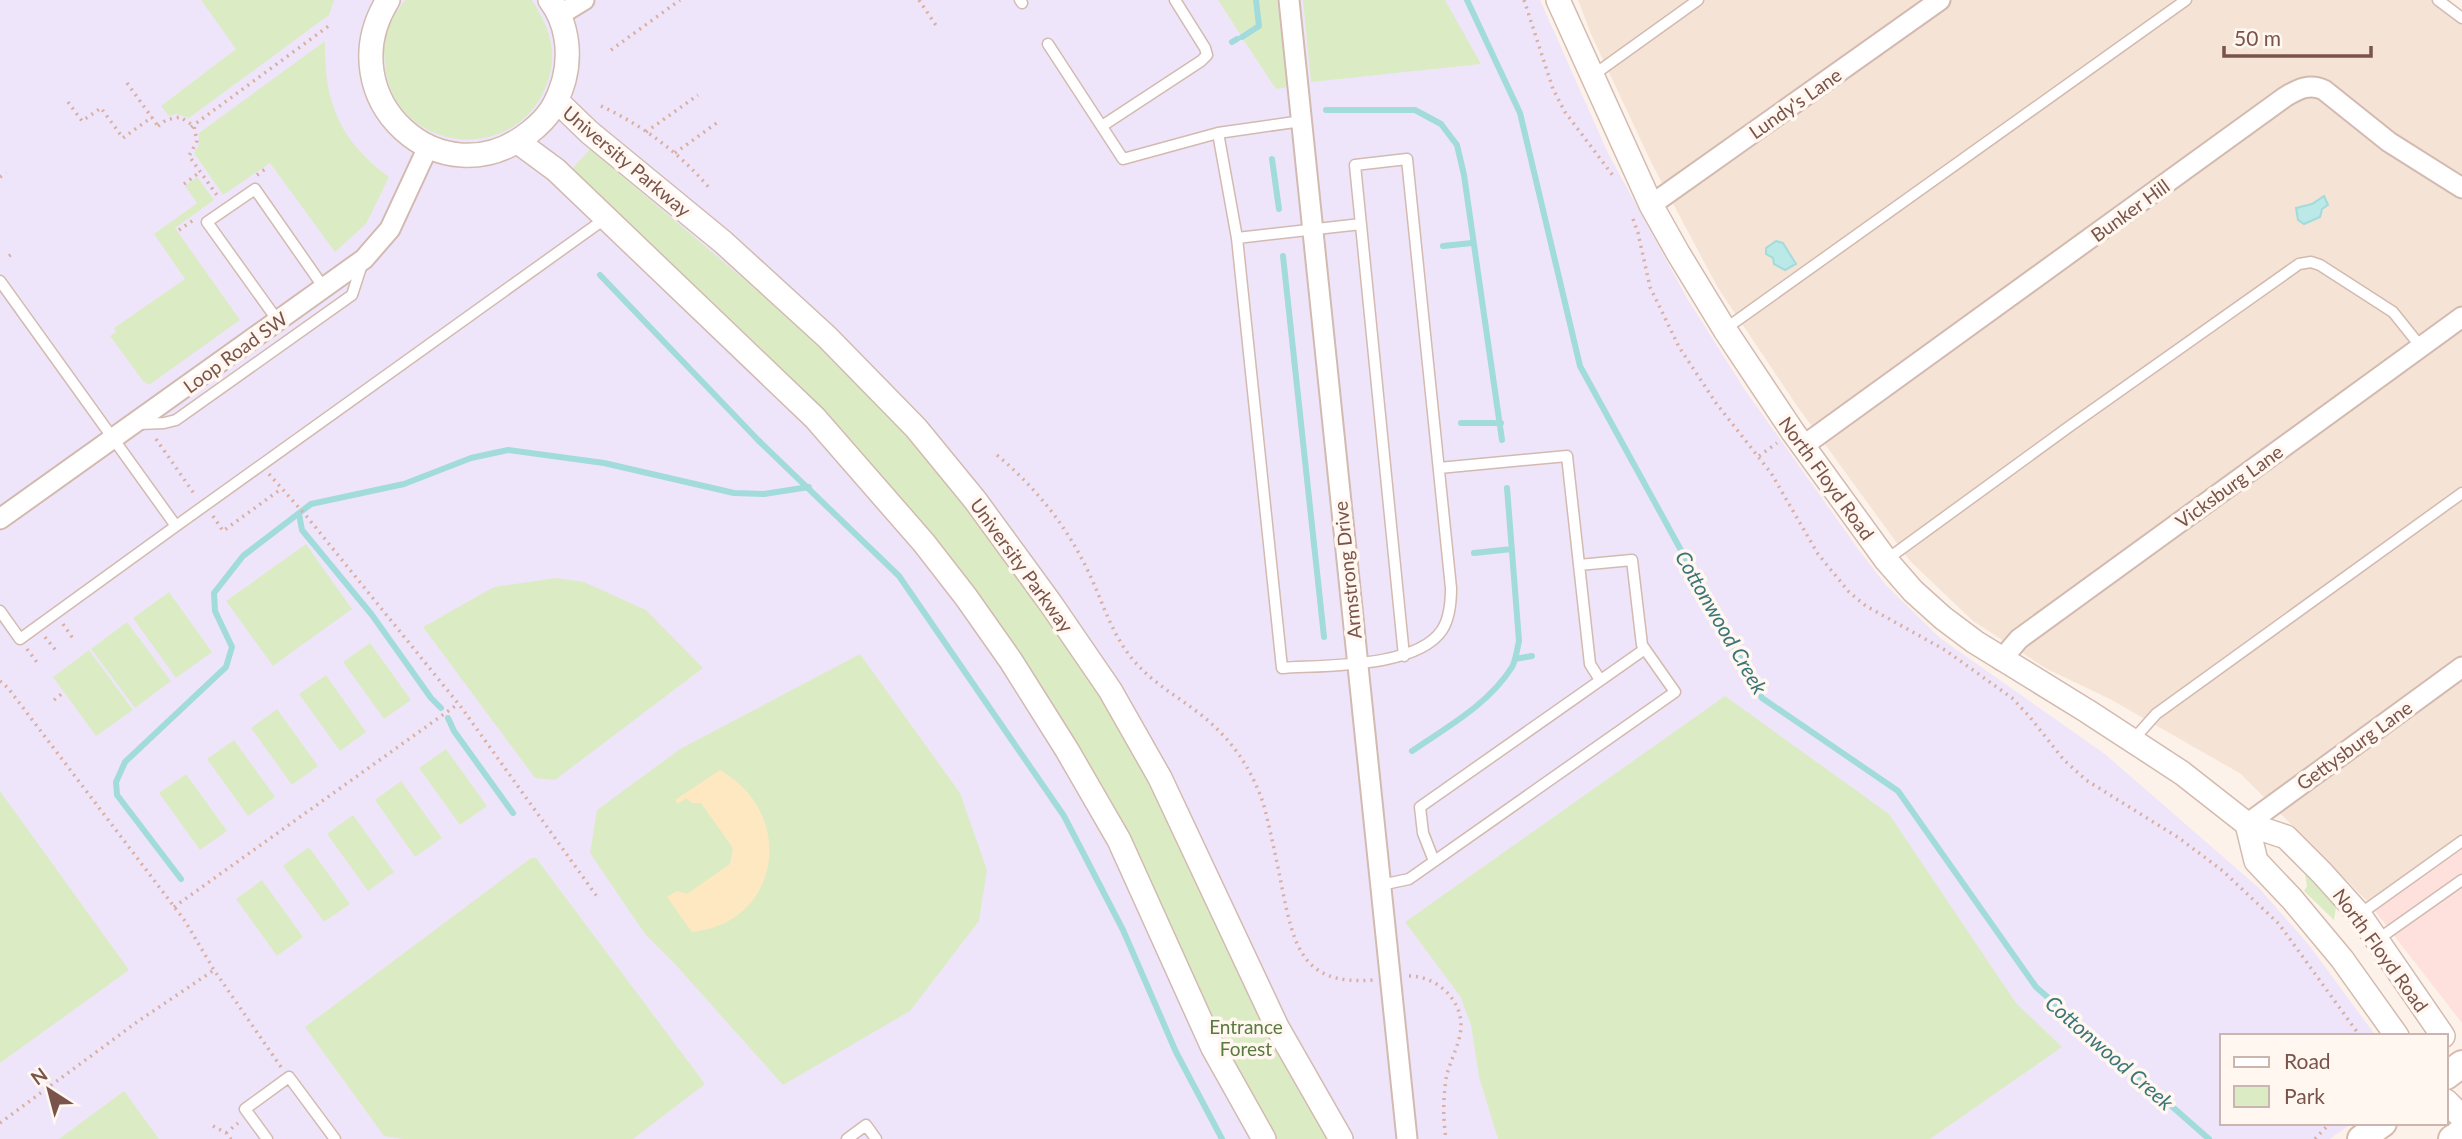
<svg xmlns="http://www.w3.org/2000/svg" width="2462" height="1139" viewBox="0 0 2462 1139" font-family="Lato,sans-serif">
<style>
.residential{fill:#f5e3d6}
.commercial{fill:#fee1dc}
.education{fill:#efe5fa}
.green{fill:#dbecc5}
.sand{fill:#fee8c2}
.water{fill:#bbe9e8;stroke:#a1dbdb;stroke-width:2}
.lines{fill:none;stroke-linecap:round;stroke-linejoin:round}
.stream{stroke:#a1dbdb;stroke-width:6}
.service-casing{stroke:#d3bab0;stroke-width:13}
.minor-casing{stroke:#d3bab0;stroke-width:23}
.tertiary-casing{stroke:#d3bab0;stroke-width:26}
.secondary-casing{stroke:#d8bbaf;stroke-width:30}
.path{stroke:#daafa1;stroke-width:3.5;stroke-dasharray:2 5;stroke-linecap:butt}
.service{stroke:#fff;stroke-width:10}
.minor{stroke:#fff;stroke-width:19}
.tertiary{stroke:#fff;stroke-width:23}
.secondary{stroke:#fff;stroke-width:26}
.labels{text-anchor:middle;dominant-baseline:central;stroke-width:7;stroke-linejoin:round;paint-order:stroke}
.street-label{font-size:19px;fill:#7a544a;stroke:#fff7f0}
.park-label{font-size:19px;fill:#597a3f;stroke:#fff7f0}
.water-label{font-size:21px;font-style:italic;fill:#3a7678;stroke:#fff7f0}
</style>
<rect width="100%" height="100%" fill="#fdf2e9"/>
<!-- residential -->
<path class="residential" d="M1578 0H2435L2462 19V836L2368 902 2241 774 2110 699 2047 669 1973 621 1910 561 1797 406 1718 288 1652 164 1591 34Z"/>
<!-- commercial -->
<path class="commercial" d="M2462 836V1023L2368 902Z"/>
<!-- education -->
<path class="education" d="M0 0H1540L1608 153 1687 298 1745 390 1859 550 1886 585 1940 638 2105 754 2259 888 2309 945 2376 1036H2222V1123H2352L2330 1139H0Z"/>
<!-- green -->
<path class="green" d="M201 0H334V1L329 15 189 118 176 114 169 116 161 106 236 49Z
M405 0H532C551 30 560 56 544 91 509 167 392 150 385 65 383 51 384 36 390 23 394 15 400 7 405 0Z
M1218 0H1277L1288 87 1276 89 1243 39 1258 30 1255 25 1240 34Z
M1303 0H1445L1481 64 1311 82Z
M325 41C324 102 339 140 389 177L366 224 335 252 270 163 223 195 194 153 199 144V133Z
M590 149 816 340 913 441 993 540 1104 698 1172 825 1330 1139H1277L1222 1044 1121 827 1060 718 934 535 812 401 569 172Z
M197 177 214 200 175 228 240 320 149 385 143 381 110 336 116 332 114 328 185 279 154 234 197 203 185 186Z
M306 544 352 609 273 666 226 601Z
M556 578 584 582 646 610 703 668 555 780 535 778 423 627 494 587Z
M169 592 212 652 176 678 133 618Z
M127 622 171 681 135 708 91 649Z
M370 643 411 700 384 719 343 662Z
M89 650 133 710 96 736 53 677Z
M860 654 960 793 987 870 979 921 910 1011 783 1085 674 963 645 934 590 853 597 810 680 749Z
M326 675 366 732 340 751 299 694Z
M1725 696 1889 814 2016 1003 2062 1047 1930 1139H1498L1479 1077 1471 1025 1460 996 1405 922Z
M277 709 318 766 292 785 251 728Z
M234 740 275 797 248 816 207 759Z
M446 749 487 806 460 825 419 768Z
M186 774 227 831 200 850 159 793Z
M401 781 442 838 415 857 375 800Z
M0 791 129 970 0 1063Z
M353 815 394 872 368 891 327 834Z
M309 847 350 904 324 922 283 866Z
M531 858H536L705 1084 633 1139H403L384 1136 305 1027Z
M2305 874 2336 907 2334 920 2304 891 2307 886Z
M262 880 303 937 277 956 236 899Z
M124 1091 159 1139H59Z"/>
<!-- sand -->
<path class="sand" d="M720 770C797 814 781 923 692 932L667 897 677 891 687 894 730 864 733 848 701 803H692L686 798 678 804 675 800Z"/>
<!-- water -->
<path class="water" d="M2324 196 2328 205 2322 209 2320 217 2304 224 2298 220 2296 208 2312 204Z
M1776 241 1783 243 1796 264 1785 270 1774 264 1773 258 1766 254V248Z"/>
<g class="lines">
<!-- stream -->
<path class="stream" d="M1467 0 1520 113 1580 366 1762 698 1898 791 2036 987 2209 1139
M1242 37 1259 26 1256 0
M1232 42 1237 39
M1326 110H1415L1441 124 1457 145 1464 175 1502 440
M1272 159 1279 209
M1443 246 1472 243
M1283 256 1324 637
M600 275 758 440 899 576 1064 816 1123 930 1176 1052 1222 1139
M1461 423H1501
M299 514 302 530 372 615 431 698 441 708
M1474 553 1512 549
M1515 659 1532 656
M448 718 454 731 513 813
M1412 751C1447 727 1489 704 1512 667 1516 660 1517 649 1519 641L1507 488
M181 879 117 795 116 782 125 762 226 667 232 647 215 611 214 593 243 556 311 504 404 484 471 458 508 450 604 463 734 493 764 494 809 487"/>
<!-- service casing -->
<g class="service-casing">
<path id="service" d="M1020 0 1022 3
M2438 0 2462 18
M1048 44 1123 159 1218 133 1302 121
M1592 76 1698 0
M1102 126 1201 61 1207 55 1205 48 1175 0
M1218 133 1237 238 1282 668C1325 665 1417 668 1442 630 1450 618 1451 602 1451 588L1407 159 1355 165 1404 656
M1237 238 1361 224
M0 281 176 526 606 218
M278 321 207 222 255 189 324 288
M1725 329 2186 0
M139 424 164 423 176 420 352 295 363 261
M1439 468 1567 456 1590 664 1600 680
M1886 560 2070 426 2299 264 2311 262 2320 265 2393 312 2421 347
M0 611 20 639 176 526
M2133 740 2156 714 2462 493
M1434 861 1423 833 1420 807 1645 649
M1381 885 1409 879 1675 692 1642 645 1632 560 1579 565
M2360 914 2462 841
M2377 940 2462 880
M267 1139 245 1109 289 1077 335 1139
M847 1139 866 1125 876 1139"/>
</g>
<!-- minor casing -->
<g class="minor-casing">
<path id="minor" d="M1289 0 1407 1139
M561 14 584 0
M1651 205 1940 0
M1803 446 2285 97C2298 89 2310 83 2324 90L2389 142 2462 188
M0 519 364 259 390 229 428 147
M2001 660 2019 639 2462 317
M2247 824 2462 667"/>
</g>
<!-- tertiary casing -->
<g class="tertiary-casing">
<path id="tertiary" d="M388 0C327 98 442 203 530 132 549 117 557 104 564 80 571 53 567 22 550 0
M1558 0 1651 205 1678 253 1725 330 1793 432 1886 560 1913 591 1943 618 1975 642 2087 711 2182 773 2247 824 2286 837 2322 873 2359 914 2443 1036
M558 102 589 132 723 242 827 337 916 428 975 500 1051 604 1110 690 1160 778 1277 1027 1341 1139
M518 142 556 170 815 418 924 543 966 597 1011 661 1067 750 1119 840 1213 1048 1264 1139
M2247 824 2256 861 2292 899 2342 959 2397 1036
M2446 1101 2462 1117"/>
</g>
<!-- secondary casing -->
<g class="secondary-casing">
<path id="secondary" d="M2446 1076 2462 1064
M2361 1139 2383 1123
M2452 1139 2462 1132"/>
</g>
<!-- path -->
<path class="path" d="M919 0 937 27
M1524 0 1553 89 1565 112 1614 177
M611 50 680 0
M127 83 158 126 161 127
M68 102 82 121 101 108 123 138 152 117
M601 106C644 126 681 154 711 190
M158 126 166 120 180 117 194 126 197 141 189 156 219 198
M191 127 330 25
M646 132 698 95
M675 153 718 122
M257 175 268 167
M0 177 6 173
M184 184 200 172
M1633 219 1638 233 1650 287 1679 347 1716 403 1771 473 1818 554 1849 592 1866 606 1945 650 2012 698 2029 716 2064 760 2086 780 2179 838 2223 871 2279 924 2360 1036
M179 230 195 219
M9 256 13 253
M156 439 195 495
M997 455C1036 488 1066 525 1088 571 1103 602 1111 634 1134 661 1155 685 1176 695 1200 714 1232 739 1253 770 1265 809 1271 835 1277 861 1282 888 1294 946 1302 986 1373 980
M1759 456 1777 443
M269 474 308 518 461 707 598 898
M213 516 223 531 281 489
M63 624 74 640
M45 637 57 652
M27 649 39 665
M0 681 8 688 185 921 214 970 281 1067
M54 700 64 692
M174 907 458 704
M1409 976C1436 976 1462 999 1461 1027 1460 1045 1449 1062 1446 1079 1443 1100 1443 1119 1446 1139
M0 1123 137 1022 214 970
M213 1126 226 1133 231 1139
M226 1133 238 1123
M2315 1139 2330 1123"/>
<!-- service -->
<use href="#service" class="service"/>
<!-- minor -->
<use href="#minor" class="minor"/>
<!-- tertiary -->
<use href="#tertiary" class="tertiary"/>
<!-- secondary -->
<use href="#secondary" class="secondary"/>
</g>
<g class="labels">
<!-- street labels -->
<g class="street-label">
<text transform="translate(1795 103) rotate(-35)">Lundy's Lane</text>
<text transform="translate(627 161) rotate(40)">University Parkway</text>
<text transform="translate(2130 210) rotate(-36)">Bunker Hill</text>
<text transform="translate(235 352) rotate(-36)">Loop Road SW</text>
<text transform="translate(1827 478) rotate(54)">North Floyd Road</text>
<text transform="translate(2229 486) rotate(-36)">Vicksburg Lane</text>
<text transform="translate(1022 565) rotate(54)">University Parkway</text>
<text transform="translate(1347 570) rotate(-96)">Armstrong Drive</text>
<text transform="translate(2354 745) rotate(-36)">Gettysburg Lane</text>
<text transform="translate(2381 950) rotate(54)">North Floyd Road</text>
</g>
<!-- park labels -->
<g class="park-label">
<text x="1246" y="1026">Entrance<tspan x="1246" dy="22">Forest</tspan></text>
</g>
<!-- water labels -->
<g class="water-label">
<text transform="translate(1722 622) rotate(60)">Cottonwood Creek</text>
<text transform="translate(2110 1052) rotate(41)">Cottonwood Creek</text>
</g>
</g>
<!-- legend -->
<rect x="2220" y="1034" width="228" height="91" fill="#fff7f0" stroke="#cab6ae" stroke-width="2"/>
<rect x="2234" y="1057" width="35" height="10" fill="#ffffff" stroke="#cab6ae" stroke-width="2"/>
<text x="2284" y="1069" font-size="21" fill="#7a544a">Road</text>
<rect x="2234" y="1086" width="35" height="21" fill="#dbecc5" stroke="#cab6ae" stroke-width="2"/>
<text x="2284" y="1104" font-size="21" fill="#7a544a">Park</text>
<!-- north arrow -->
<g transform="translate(49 1090) rotate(324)" stroke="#fff7f0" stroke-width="5" paint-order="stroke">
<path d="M0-5L12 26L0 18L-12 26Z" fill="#7a544a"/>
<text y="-10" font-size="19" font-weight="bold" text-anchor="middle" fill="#7a544a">N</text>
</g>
<!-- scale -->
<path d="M2224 46v10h147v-10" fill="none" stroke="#7a544a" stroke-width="3.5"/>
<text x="2234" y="46" font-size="21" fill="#7a544a" stroke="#fff7f0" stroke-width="5" paint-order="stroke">50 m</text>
</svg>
